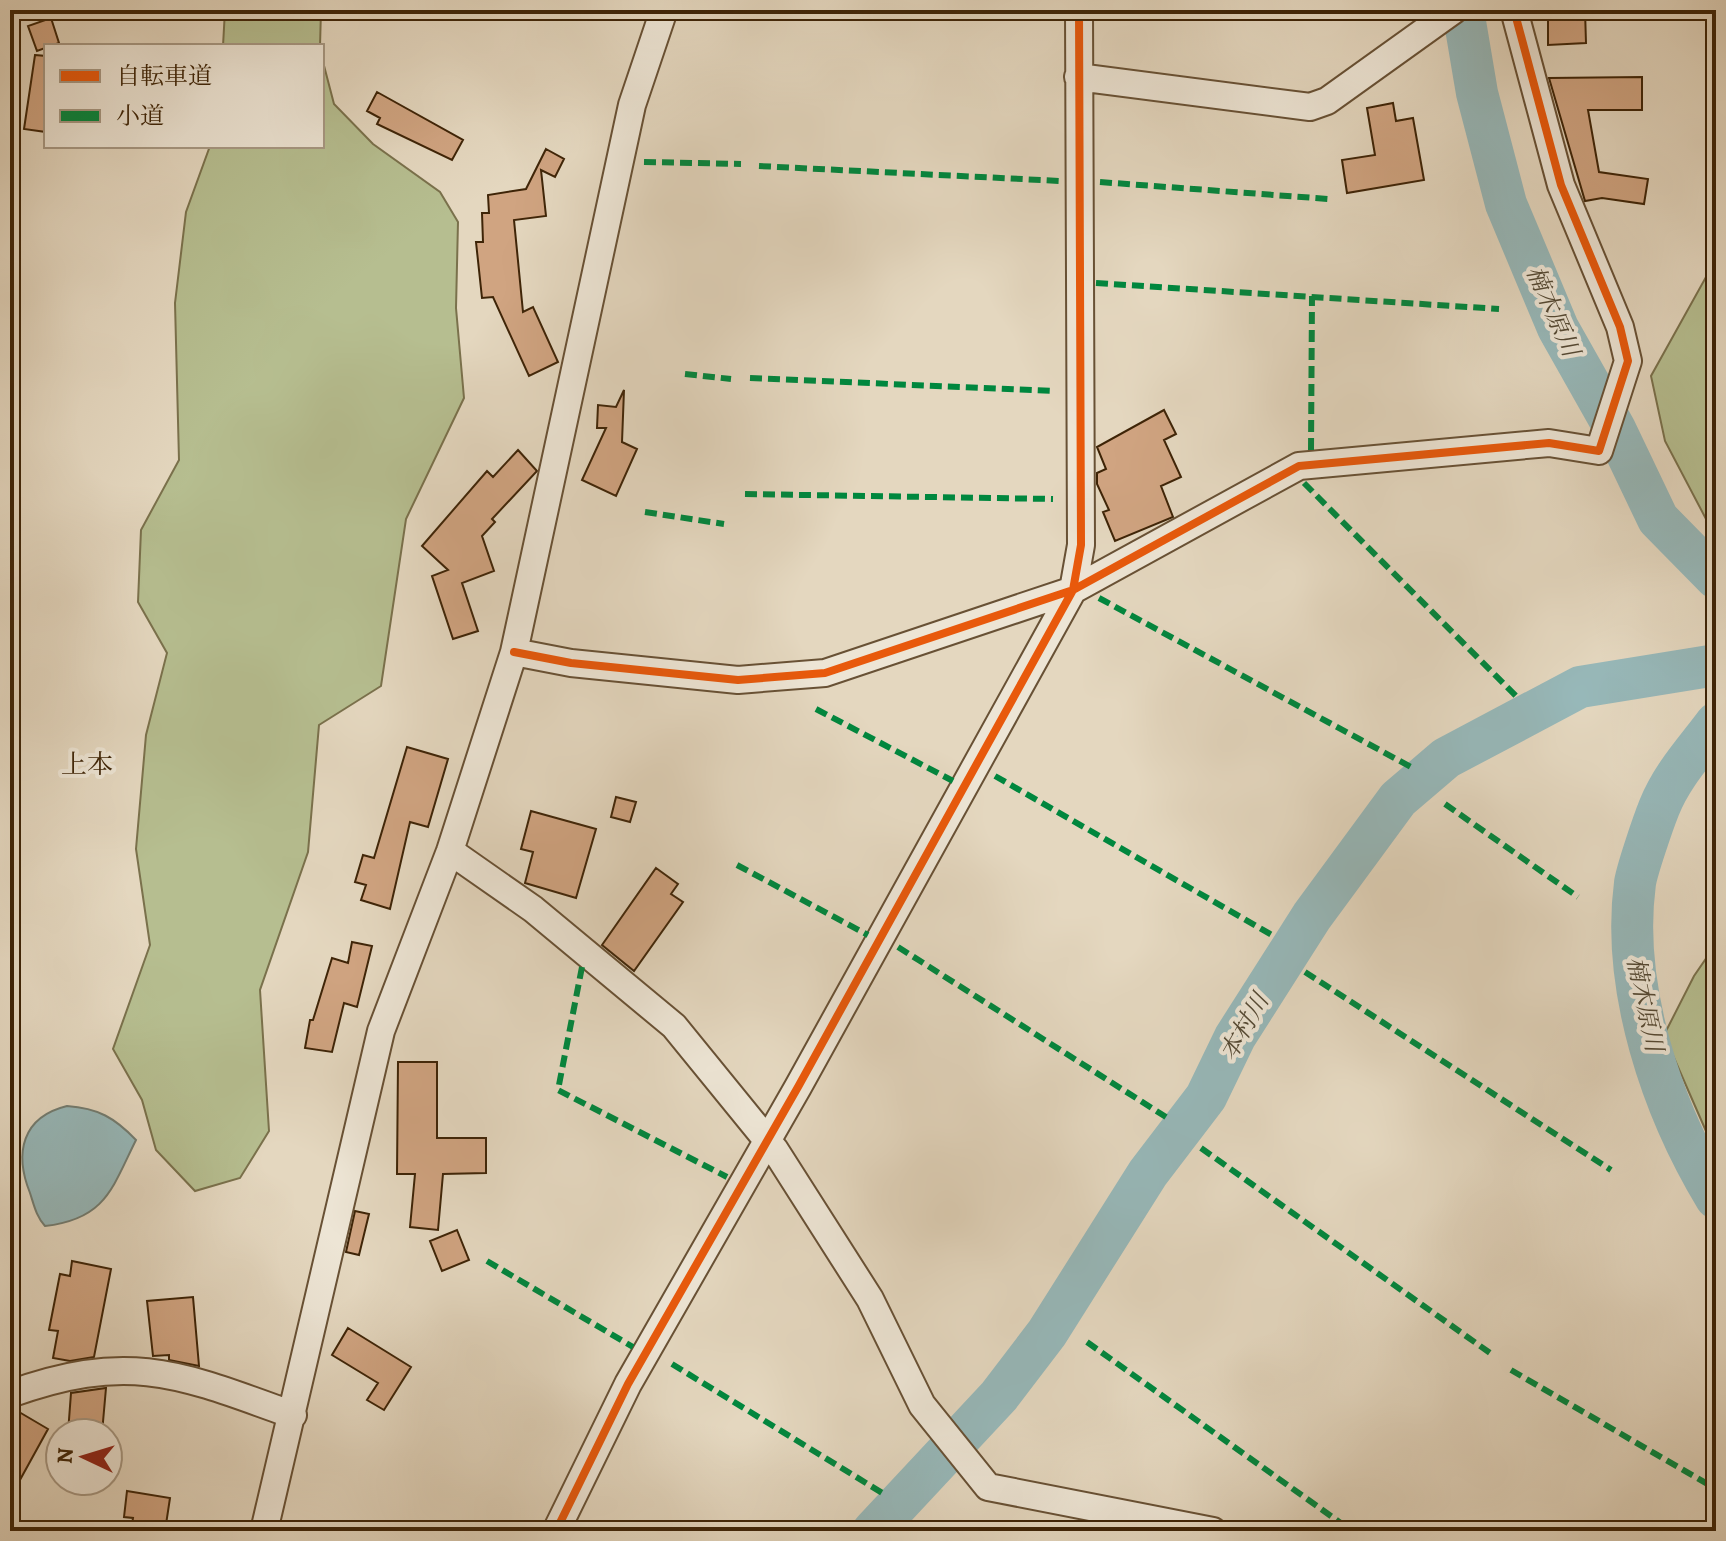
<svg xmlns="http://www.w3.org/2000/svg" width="1726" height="1541" viewBox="0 0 1726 1541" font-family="Alegreya,'Noto Serif JP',serif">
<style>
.green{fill:#b6be90;stroke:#7a714c;stroke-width:2}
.water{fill:#97b8b9;stroke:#737d72;stroke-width:2}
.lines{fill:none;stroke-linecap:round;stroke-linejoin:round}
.river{stroke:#97b8b9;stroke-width:42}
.building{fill:#d0a481;stroke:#3e2407;stroke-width:2}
.minor-casing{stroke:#685135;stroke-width:30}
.minor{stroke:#ede5d5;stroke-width:26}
.quiet{stroke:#00873e;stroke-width:6;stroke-dasharray:12 6;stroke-linecap:butt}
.cycleway-casing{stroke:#ede5d5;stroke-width:13}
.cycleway{stroke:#e8590c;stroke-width:8}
.labels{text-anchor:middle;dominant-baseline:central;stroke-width:8;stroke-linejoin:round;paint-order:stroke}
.water-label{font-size:24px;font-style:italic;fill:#544934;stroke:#ede5d5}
.quarter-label{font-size:26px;fill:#3e2407;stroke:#ede5d5}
</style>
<rect width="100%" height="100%" fill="#e4d7bf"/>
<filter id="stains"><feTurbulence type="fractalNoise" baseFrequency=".0025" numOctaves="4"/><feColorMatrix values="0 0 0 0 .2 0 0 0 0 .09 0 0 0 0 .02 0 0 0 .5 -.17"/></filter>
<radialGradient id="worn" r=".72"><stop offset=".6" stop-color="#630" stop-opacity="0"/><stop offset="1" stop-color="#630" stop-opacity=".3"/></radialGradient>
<!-- green -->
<path class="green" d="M225 10H321L320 46H223Z
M322 58 334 104 373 144 440 192 458 222 456 308 464 398 406 519 381 686 319 725 308 852 260 990 269 1131 240 1178 195 1191 156 1150 142 1100 113 1049 150 945 136 849 146 735 167 653 138 602 141 530 179 460 175 303 186 212 210 146H322Z
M1716 259V538L1665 441 1651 376Z
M1716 944V1154L1664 1035 1694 976Z"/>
<!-- water -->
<path class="water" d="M67 1106C98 1108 115 1118 136 1140 112 1188 106 1219 45 1226 36 1216 34 1205 30 1193 14 1153 22 1117 67 1106Z"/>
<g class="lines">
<!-- river -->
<path class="river" d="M1463 10 1477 93 1506 204 1558 328 1615 429 1658 519 1716 578
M1716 723C1696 750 1672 775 1659 808 1653 823 1637 870 1635 883 1621 988 1662 1109 1716 1198
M873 1531 999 1396 1047 1333 1148 1173 1206 1097 1235 1037 1312 916 1398 799 1446 758 1580 687 1716 665"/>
</g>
<!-- building -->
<path class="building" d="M1548 10H1585L1586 43 1548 45Z
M51 18 59 43 37 51 28 26Z
M35 55 46 56V132L24 129Z
M1642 77V110H1588L1599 172 1648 179 1644 204 1602 198 1585 201 1549 78Z
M377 92 463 140 452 160 377 124 380 118 367 111Z
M1393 103 1396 121 1413 118 1424 180 1347 193 1342 160 1375 155 1367 108Z
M546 149 564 159 555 177 541 170 546 216 514 220 523 312 533 307 558 362 529 376 493 297 482 298 476 242H483L482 213H489L488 195 526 189Z
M624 390 622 442 637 449 616 496 582 480 606 428H597L598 405 616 407Z
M1164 410 1176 434 1164 440 1181 477 1161 486 1173 517 1115 541 1103 512 1109 510 1097 484V473L1106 469 1097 447Z
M518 450 537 471 492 519 495 522 482 536 494 571 462 583 478 631 453 639 432 576 448 570 422 546 487 471 493 477Z
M407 747 448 759 428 827 410 822 390 909 361 900 366 885 355 882 363 855 374 858Z
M616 797 636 802 630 822 611 817Z
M531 811 596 829 576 898 525 883 533 852 521 849Z
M656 868 678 884 671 894 683 902 634 971 602 945Z
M352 942 372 946 357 1007 344 1003 332 1052 305 1048 310 1020H313L332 958 348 963Z
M398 1062H437V1138H486V1173L443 1174 438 1230 410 1227 415 1174H397Z
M355 1211 369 1214 359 1255 346 1252Z
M457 1230 469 1260 442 1271 430 1241Z
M72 1261 111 1269 94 1357 70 1361 53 1358 58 1331 49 1330 60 1274 70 1276Z
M193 1297 199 1366 169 1360V1355L153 1356 147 1301Z
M348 1328 411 1367 384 1410 367 1400 378 1383 332 1355Z
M106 1388 102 1433H68L71 1393Z
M14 1409 48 1429 10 1498V1410Z
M127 1491 170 1498 165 1531H131L133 1518 124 1517Z"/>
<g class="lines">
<!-- minor casing -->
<g class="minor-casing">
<path id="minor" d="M1078 77 1310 107 1327 101 1454 10
M514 652 571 663 738 680 825 673 1073 590 1299 466 1549 443 1599 451 1628 361 1620 327 1561 185 1514 10
M450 851 533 909 674 1026 775 1150 870 1299 922 1405 988 1487 1213 1531
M10 1394C130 1351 180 1374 293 1415
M264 1531 381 1031 450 851 514 652 632 105 664 10
M556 1531 628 1384 798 1087 1073 590 1081 545 1079 10"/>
</g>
<!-- minor -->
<use href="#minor" class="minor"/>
<!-- quiet -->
<path class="quiet" d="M644 162 741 164
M759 166 1061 181
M1100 182 1328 199
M1096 283 1499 309
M685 374 731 379
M750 378 1055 391
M1311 450 1312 296
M1304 483 1516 696
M745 494 1053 499
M645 512 724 524
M1099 598 1411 767
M816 709 953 781
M995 776 1272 935
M1445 804 1578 897
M737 865 868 935
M898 947 1166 1117
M582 967 558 1090 727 1177
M1305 972 1611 1170
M1201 1148 1490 1353
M487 1261 633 1347
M1087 1342 1352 1531
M672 1364 884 1494
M1511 1370 1716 1489"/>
<!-- cycleway casing -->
<g class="cycleway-casing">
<path id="cycleway" d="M514 652 571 663 738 680 825 673 1073 590 1299 466 1549 443 1599 451 1628 361 1620 327 1561 185 1514 10
M556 1531 628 1384 798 1087 1073 590 1081 545 1079 10"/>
</g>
<!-- cycleway -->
<use href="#cycleway" class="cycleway"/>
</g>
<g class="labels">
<!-- water labels -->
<g class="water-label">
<text transform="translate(1553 311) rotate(66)">楠木原川</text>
<text transform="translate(1645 1004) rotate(78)">楠木原川</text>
<text transform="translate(1244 1027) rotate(-60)">本村川</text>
</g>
<!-- quarter labels -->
<g class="quarter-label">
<text x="87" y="764">上本</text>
</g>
</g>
<!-- margin -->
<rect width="1726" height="1541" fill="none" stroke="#e4d7bf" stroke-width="40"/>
<rect x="12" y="12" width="1702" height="1517" fill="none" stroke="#3e2407" stroke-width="4"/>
<rect x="20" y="20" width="1686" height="1501" fill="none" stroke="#3e2407" stroke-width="2"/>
<!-- legend -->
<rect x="44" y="44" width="280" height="104" fill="#ede5d5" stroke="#a79883" stroke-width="2"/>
<rect x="60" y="70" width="40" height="12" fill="#e8590c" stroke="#a79883" stroke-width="2"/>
<text x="116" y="84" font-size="24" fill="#3e2407">自転車道</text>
<rect x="60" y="110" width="40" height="12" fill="#00873e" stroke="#a79883" stroke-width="2"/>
<text x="116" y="124" font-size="24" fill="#3e2407">小道</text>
<!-- north arrow -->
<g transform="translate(84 1457) rotate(274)"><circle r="38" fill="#ede5d5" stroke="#a79883" stroke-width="2"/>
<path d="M0-6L14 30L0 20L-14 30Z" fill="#8f2418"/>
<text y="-12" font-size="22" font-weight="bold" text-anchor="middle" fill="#3e2407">N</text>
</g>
<rect width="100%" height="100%" filter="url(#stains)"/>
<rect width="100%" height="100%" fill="url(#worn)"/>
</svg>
